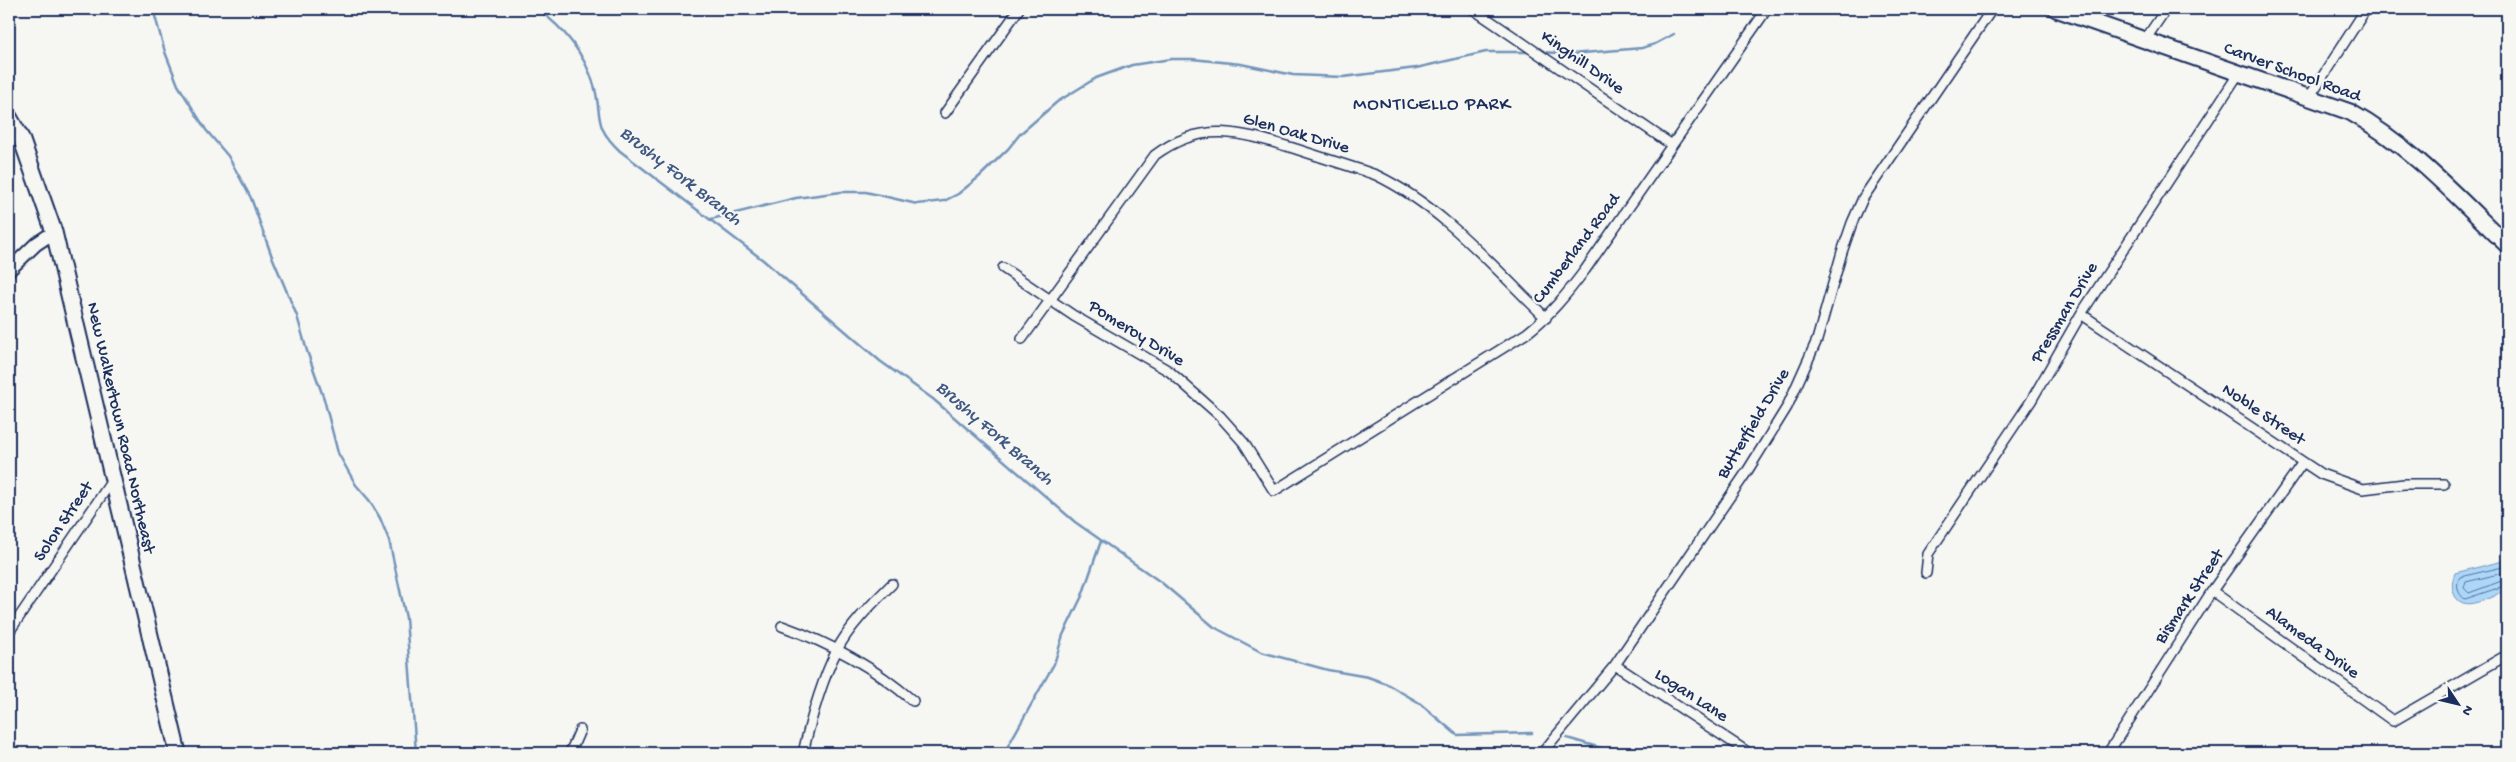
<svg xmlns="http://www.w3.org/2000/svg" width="2516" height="762" viewBox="0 0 2516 762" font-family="'Gochi Hand',sans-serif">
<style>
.water{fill:#add7f8;stroke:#7394ba}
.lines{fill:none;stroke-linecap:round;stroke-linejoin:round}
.shore{stroke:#55729c;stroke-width:1}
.stream{stroke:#7394ba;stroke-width:2.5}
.street-casing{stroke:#1b2f5e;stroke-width:12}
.secondary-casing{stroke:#1b2f5e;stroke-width:16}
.primary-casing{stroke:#1b2f5e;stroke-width:19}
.street{stroke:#f6f6f2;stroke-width:9}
.secondary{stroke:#f6f6f2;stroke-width:12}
.primary{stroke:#f6f6f2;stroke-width:15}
.labels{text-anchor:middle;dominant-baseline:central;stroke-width:4.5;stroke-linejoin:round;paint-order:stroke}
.street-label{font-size:18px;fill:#1b2f5e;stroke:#f6f6f2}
.neighbourhood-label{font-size:19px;letter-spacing:1px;fill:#1b2f5e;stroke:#f6f6f2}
.water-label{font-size:19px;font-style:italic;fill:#405984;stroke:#f6f6f2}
</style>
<rect width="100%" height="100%" fill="#f6f6f2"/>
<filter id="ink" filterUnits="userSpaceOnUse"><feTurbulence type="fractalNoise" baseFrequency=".02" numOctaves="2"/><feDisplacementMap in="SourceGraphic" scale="10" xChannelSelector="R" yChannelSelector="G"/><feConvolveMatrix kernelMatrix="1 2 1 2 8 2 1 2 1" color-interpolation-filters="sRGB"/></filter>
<g filter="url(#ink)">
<!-- water -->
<path class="water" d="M2507 560V589C2493 596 2465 614 2455 596 2451 588 2452 581 2455 573Z"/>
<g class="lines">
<!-- shore -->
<path class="shore" d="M2507 566 2460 577C2455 584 2458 595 2465 599L2507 585
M2507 572 2466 582 2464 588 2469 593 2507 579"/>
<!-- stream -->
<path class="stream" d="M153 9 165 52 178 85 206 130 228 156 251 198 271 254 297 316 307 351 324 399 338 453 356 485 369 500 380 518 389 540 406 618 416 753
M537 9C564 28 584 53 594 85 603 117 592 125 620 151L763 260 880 361 933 399 1075 522 1162 583 1214 627 1261 652 1328 670 1368 677 1387 684 1418 702 1457 735 1532 733
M1542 52 1571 54 1642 48 1655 44 1674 34
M711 219 796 198 841 192H866L917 204 944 201 958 194 979 177 1008 149 1020 134 1057 102 1096 78 1132 65 1171 59H1192L1241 64 1293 75 1343 77 1416 68 1486 52H1529
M1567 738 1618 753
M1004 753 1054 664 1063 635 1082 596 1101 541"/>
<!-- street casing -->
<g class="street-casing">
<path id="street" d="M1473 9 1672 145
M2145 40 2166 9
M2310 96 2366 9
M945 113 1019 9
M1003 268 1074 316 1169 371 1220 416 1244 443 1274 491 1527 333C1550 315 1567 294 1585 270L1767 9
M2081 314 2321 474 2363 489 2404 484H2444
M1022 339 1155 155C1203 119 1243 133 1296 149 1323 158 1350 166 1376 175 1443 207 1493 267 1546 318
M1926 573 1928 554 2031 401 2081 314 2239 73
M2212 591 2393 721 2507 655
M782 626C830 643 874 667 913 701
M9 632 113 479
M1615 665 1749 753
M570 753 580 730
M803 753C811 718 821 682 837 650 850 625 872 604 892 584
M1542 753 1615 665 1748 470 1787 407 1817 340 1842 252 1852 223 1863 198 1992 9
M2108 753 2212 591 2303 462"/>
</g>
<!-- secondary casing -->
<g class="secondary-casing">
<path id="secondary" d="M9 270 36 244 54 232"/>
</g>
<!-- primary casing -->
<g class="primary-casing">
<path id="primary" d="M2056 9 2350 112C2411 146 2457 197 2507 245
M9 117 21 138 54 232 178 753"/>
</g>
<!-- street -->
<use href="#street" class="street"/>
<!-- secondary -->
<use href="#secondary" class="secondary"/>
<!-- primary -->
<use href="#primary" class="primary"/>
</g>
</g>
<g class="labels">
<!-- street labels -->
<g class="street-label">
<text transform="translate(1582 63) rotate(35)">Kinghill Drive</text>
<text transform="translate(2292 73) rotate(20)">Carver School Road</text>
<text transform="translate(1296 134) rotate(16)">Glen Oak Drive</text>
<text transform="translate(1577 249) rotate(-53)">Cumberland Road</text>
<text transform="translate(2065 313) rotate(-59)">Pressman Drive</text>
<text transform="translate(1136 334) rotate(32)">Pomeroy Drive</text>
<text transform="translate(2263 415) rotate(34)">Noble Street</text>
<text transform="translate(1754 424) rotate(-59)">Butterfield Drive</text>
<text transform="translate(120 428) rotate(77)">New Walkertown Road Northeast</text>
<text transform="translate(64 522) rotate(-56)">Solon Street</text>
<text transform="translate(2190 597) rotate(-56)">Bismark Street</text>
<text transform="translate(2312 643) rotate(36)">Alameda Drive</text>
<text transform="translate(1691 696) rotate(33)">Logan Lane</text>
</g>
<!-- neighbourhood labels -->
<g class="neighbourhood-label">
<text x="1432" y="105">MONTICELLO PARK</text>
</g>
<!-- water labels -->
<g class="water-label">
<text transform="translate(680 177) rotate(38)">Brushy Fork Branch</text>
<text transform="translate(994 434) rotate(41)">Brushy Fork Branch</text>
</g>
</g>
<!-- margin -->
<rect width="2516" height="762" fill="none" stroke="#f6f6f2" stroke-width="30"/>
<rect x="15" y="15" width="2486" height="732" fill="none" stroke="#1b2f5e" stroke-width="2" filter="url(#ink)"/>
<!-- north arrow -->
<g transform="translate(2458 704) rotate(125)" stroke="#f6f6f2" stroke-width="4" paint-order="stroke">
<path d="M0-4L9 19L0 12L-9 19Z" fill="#1b2f5e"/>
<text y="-8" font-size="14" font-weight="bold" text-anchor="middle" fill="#1b2f5e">N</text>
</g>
</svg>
